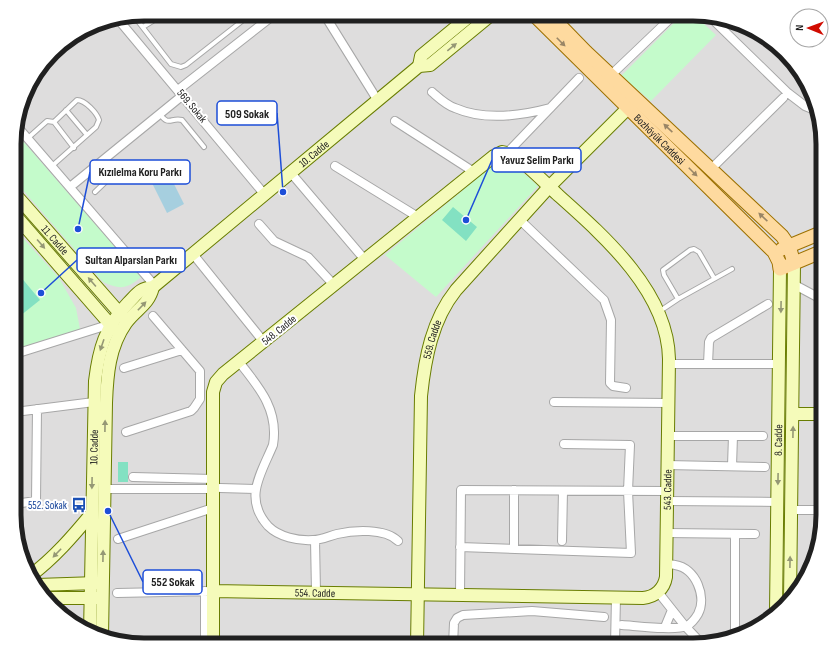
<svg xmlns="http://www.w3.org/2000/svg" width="837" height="659" viewBox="0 0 837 659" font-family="'Sofia Sans Condensed',sans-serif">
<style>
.residential{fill:#dedddd}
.park{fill:#c4fbcb}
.pitch{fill:#83e1c2}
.water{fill:#a6cfdf}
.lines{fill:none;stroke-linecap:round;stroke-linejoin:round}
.lane-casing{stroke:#a7a7a7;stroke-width:6}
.street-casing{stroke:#a7a7a7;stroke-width:10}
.secondary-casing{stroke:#697d02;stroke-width:14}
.primary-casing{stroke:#9d7100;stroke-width:15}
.lane{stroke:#fff;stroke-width:4}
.street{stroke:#fff;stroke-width:8}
.secondary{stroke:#f5fbba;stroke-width:12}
.primary{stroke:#feda9f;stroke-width:13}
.oneway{fill:#9a8666}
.oneway2{fill:#959875}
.labels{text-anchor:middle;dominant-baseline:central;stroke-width:4;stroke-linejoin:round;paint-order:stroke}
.street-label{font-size:11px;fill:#202020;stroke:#fff}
.transit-label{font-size:11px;fill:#164399;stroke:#fff;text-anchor:end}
.rim{fill:none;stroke:#202020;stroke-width:5}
.leader{fill:none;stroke:#1d4ed8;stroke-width:1.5}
.callout-dot{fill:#1d4ed8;stroke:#fff;stroke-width:1.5}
.callout{fill:#fff;stroke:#1d4ed8;stroke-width:1.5}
.callout-label{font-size:12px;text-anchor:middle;font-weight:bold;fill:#202020}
</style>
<rect width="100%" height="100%" fill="#f1eee7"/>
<!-- residential -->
<path class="residential" d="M144 14H701L743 24 779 47 810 87 823 144V523L813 565 790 601 743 635 693 645H136L95 635 58 612 27 572 14 523 15 127 31 79 59 46 102 21Z"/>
<!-- park -->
<path class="park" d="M683 14H693L716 35 651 101 621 76Z
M15 132 141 277C127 289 120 290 103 282L15 181Z
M510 161 538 186 436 297 385 255 497 162Z
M22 237 59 278 76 308 80 329 15 349V242Z"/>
<!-- pitch -->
<path class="pitch" d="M453 207 477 227 466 241 442 220Z
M15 270 40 300 20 316 15 310Z
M118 462H128V482H118Z"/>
<!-- water -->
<path class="water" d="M169 174 184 204 167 213 152 183Z"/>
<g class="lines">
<!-- lane casing -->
<g class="lane-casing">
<path id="lane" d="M134 16 171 64 181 67 186 65 251 14
M143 27 164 14
M66 110 87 135
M160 114C169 127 171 117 182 120L204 147
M54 122 74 148
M28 138 47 121 54 122 77 100C85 100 97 113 99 120L96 127 52 166
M100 163 111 176
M95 192 118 170
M678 299 664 275 663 270 690 250 694 249 699 252 714 278
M660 311 678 299 732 269"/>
</g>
<!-- street casing -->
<g class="street-casing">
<path id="street" d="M324 14 378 101
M709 16 788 93 805 106 815 110
M117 18 265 195
M611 75 675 14
M178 90 275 14
M432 92C439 98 446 105 455 108 485 121 520 116 550 108
M395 121 474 172
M16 125 155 286
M507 153 579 78
M335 166 418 217
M711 169 783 98
M291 173 365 260
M70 187 183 95
M520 220 604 300 611 320 610 383 613 386 626 388
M259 224 274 241 308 257 334 285
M15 235 26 227
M193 254 259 336
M795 285 823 300
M15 354 111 324
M239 362C259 387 279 410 273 445 261 474 243 498 268 526 279 537 298 541 313 540 321 540 329 536 337 534 354 530 385 528 398 541
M669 364H780
M708 364 709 342 711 338 768 304
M124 368 182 350
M554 402 669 403
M15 412 94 402
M126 432 191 411 194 408 200 399V371L153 316
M668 436H763
M667 465 765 467
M732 466 733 436
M133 477 213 479
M220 488 255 489
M104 489H213
M514 490V549
M667 501 778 502
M14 504 36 501 37 409
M791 510H823
M666 533 755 534
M118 539 213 508
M315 540 316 592
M562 541 563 491
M460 547 631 553 628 491 630 445 564 444
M658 592 685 626 701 643
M117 593 213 591
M460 594 461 490 667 491
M622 625C637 626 675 631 687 626 692 623 695 619 698 614 707 597 696 568 675 565 672 564 669 565 666 565
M665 627 672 610
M735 637V534
M205 645V591
M453 645 454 623 457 618 463 615 532 611 604 617
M615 645 616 597"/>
</g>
<!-- secondary casing -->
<g class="secondary-casing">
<g id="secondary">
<path d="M419 66 421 56 472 14"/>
<path id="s1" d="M15 194 124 318"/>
<path d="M15 215 115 330"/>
<path d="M793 414H823"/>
<path d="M30 576C54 558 73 536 92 513"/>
<path d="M37 585 97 583"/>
<path id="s2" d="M213 591 643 598C655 597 664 589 666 577L669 359C668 292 604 236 558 195 543 181 529 166 512 154L502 152 494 156 223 374 216 382 213 392V645"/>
<path d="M47 598H98"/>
<path d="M790 601 794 263"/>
<path id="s3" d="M776 611 780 269"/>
<path id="s4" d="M90 632 95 381C99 349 105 327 128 303 138 293 139 289 153 287L419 66 430 65 492 14"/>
<path d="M102 637 106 403C107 375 109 347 126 323 136 309 149 305 153 287"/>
<path id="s5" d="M417 645 421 396C425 358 432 320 456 290L549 187 628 108"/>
</g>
</g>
<!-- primary casing -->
<g class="primary-casing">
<g id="primary">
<path id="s6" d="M533 14 774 252 779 262 780 269 823 251"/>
<path d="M549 14 586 52 782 236 789 246 794 263"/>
<path d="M782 249 823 232"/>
</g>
</g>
<!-- lane -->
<use href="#lane" class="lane"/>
<!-- street -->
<use href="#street" class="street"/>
<!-- secondary -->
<use href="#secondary" class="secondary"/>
<!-- primary -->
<use href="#primary" class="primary"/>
</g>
<!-- one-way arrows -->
<defs><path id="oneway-solid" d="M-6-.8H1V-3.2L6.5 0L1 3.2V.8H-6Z"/></defs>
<g class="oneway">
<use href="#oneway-solid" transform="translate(561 42) rotate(45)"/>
<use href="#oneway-solid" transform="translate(668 128) rotate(-137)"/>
<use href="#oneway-solid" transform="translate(693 172) rotate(45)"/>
<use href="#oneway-solid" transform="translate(763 217) rotate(-137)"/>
</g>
<g class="oneway2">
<use href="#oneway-solid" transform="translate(452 47) rotate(-39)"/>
<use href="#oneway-solid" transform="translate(41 244) rotate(49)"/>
<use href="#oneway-solid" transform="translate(92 282) rotate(-131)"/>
<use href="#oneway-solid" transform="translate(142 306) rotate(-46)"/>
<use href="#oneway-solid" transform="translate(781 307) rotate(91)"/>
<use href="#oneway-solid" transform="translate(102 345) rotate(109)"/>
<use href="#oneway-solid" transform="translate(105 426) rotate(-89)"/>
<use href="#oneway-solid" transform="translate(793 432) rotate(-89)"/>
<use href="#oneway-solid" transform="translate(778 479) rotate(91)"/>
<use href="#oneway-solid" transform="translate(92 483) rotate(91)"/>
<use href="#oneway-solid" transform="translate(57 553) rotate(134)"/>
<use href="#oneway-solid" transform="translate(103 556) rotate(-89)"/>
<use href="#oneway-solid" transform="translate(790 562) rotate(-89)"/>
</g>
<!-- icons -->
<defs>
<g id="bus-bare" transform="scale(1.2)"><path d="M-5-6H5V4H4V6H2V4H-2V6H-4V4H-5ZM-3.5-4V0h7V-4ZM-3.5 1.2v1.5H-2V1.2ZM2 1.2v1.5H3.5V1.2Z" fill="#1a4fb4" stroke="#fff" stroke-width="2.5" paint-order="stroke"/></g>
</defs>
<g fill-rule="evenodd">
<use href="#bus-bare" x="79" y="505"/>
</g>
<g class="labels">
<!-- street labels -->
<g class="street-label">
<text transform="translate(192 106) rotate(50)">569. Sokak</text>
<text stroke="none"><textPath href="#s6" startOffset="178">Bozhöyük Caddesi</textPath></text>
<text stroke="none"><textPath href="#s4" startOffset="577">10. Cadde</textPath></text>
<text stroke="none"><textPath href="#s1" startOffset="61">11. Cadde</textPath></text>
<text transform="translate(279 330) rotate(-39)">548. Cadde</text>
<text stroke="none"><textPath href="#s5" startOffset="307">559. Cadde</textPath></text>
<text stroke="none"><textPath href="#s3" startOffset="171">8. Cadde</textPath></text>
<text stroke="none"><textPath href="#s4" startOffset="185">10. Cadde</textPath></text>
<text stroke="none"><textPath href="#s2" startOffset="551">543. Cadde</textPath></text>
<text stroke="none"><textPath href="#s2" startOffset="102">554. Cadde</textPath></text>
</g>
<!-- transit labels -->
<g class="transit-label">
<text x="67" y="505">552. Sokak</text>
</g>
</g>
<!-- crop -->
<path d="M0 0H837V659H0ZM144 21H693A123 123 0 0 1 816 144V515A123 123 0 0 1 693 638H144A123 123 0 0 1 21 515V144A123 123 0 0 1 144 21Z" fill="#fff" fill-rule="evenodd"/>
<path class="rim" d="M144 21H693A123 123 0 0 1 816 144V515A123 123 0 0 1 693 638H144A123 123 0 0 1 21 515V144A123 123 0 0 1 144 21Z"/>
<!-- callouts -->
<path class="leader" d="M283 192L277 113M466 220L492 160M78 229L90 172M41 293L77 260M108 511L143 582"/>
<g class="callout-dot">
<circle cx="283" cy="192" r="4"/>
<circle cx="466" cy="220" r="4"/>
<circle cx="78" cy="229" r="4"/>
<circle cx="41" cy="293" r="4"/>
<circle cx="108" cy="511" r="4"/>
</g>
<g class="callout">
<rect x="217" y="101" width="60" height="24" rx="4"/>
<rect x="492" y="148" width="89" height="24" rx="4"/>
<rect x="90" y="160" width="100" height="24" rx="4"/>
<rect x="77" y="248" width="108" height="24" rx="4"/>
<rect x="143" y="570" width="59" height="24" rx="4"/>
</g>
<g class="callout-label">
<text x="247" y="118">509 Sokak</text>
<text x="537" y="164">Yavuz Selim Parkı</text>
<text x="140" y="176">Kızılelma Koru Parkı</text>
<text x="131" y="264">Sultan Alparslan Parkı</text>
<text x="173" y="586">552 Sokak</text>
</g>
<!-- north arrow -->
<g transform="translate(809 28) rotate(271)"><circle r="19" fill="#ffffff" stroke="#a6a6a6"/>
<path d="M0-3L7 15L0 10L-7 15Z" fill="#d10b00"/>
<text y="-6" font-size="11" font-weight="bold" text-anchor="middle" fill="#202020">N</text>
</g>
</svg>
